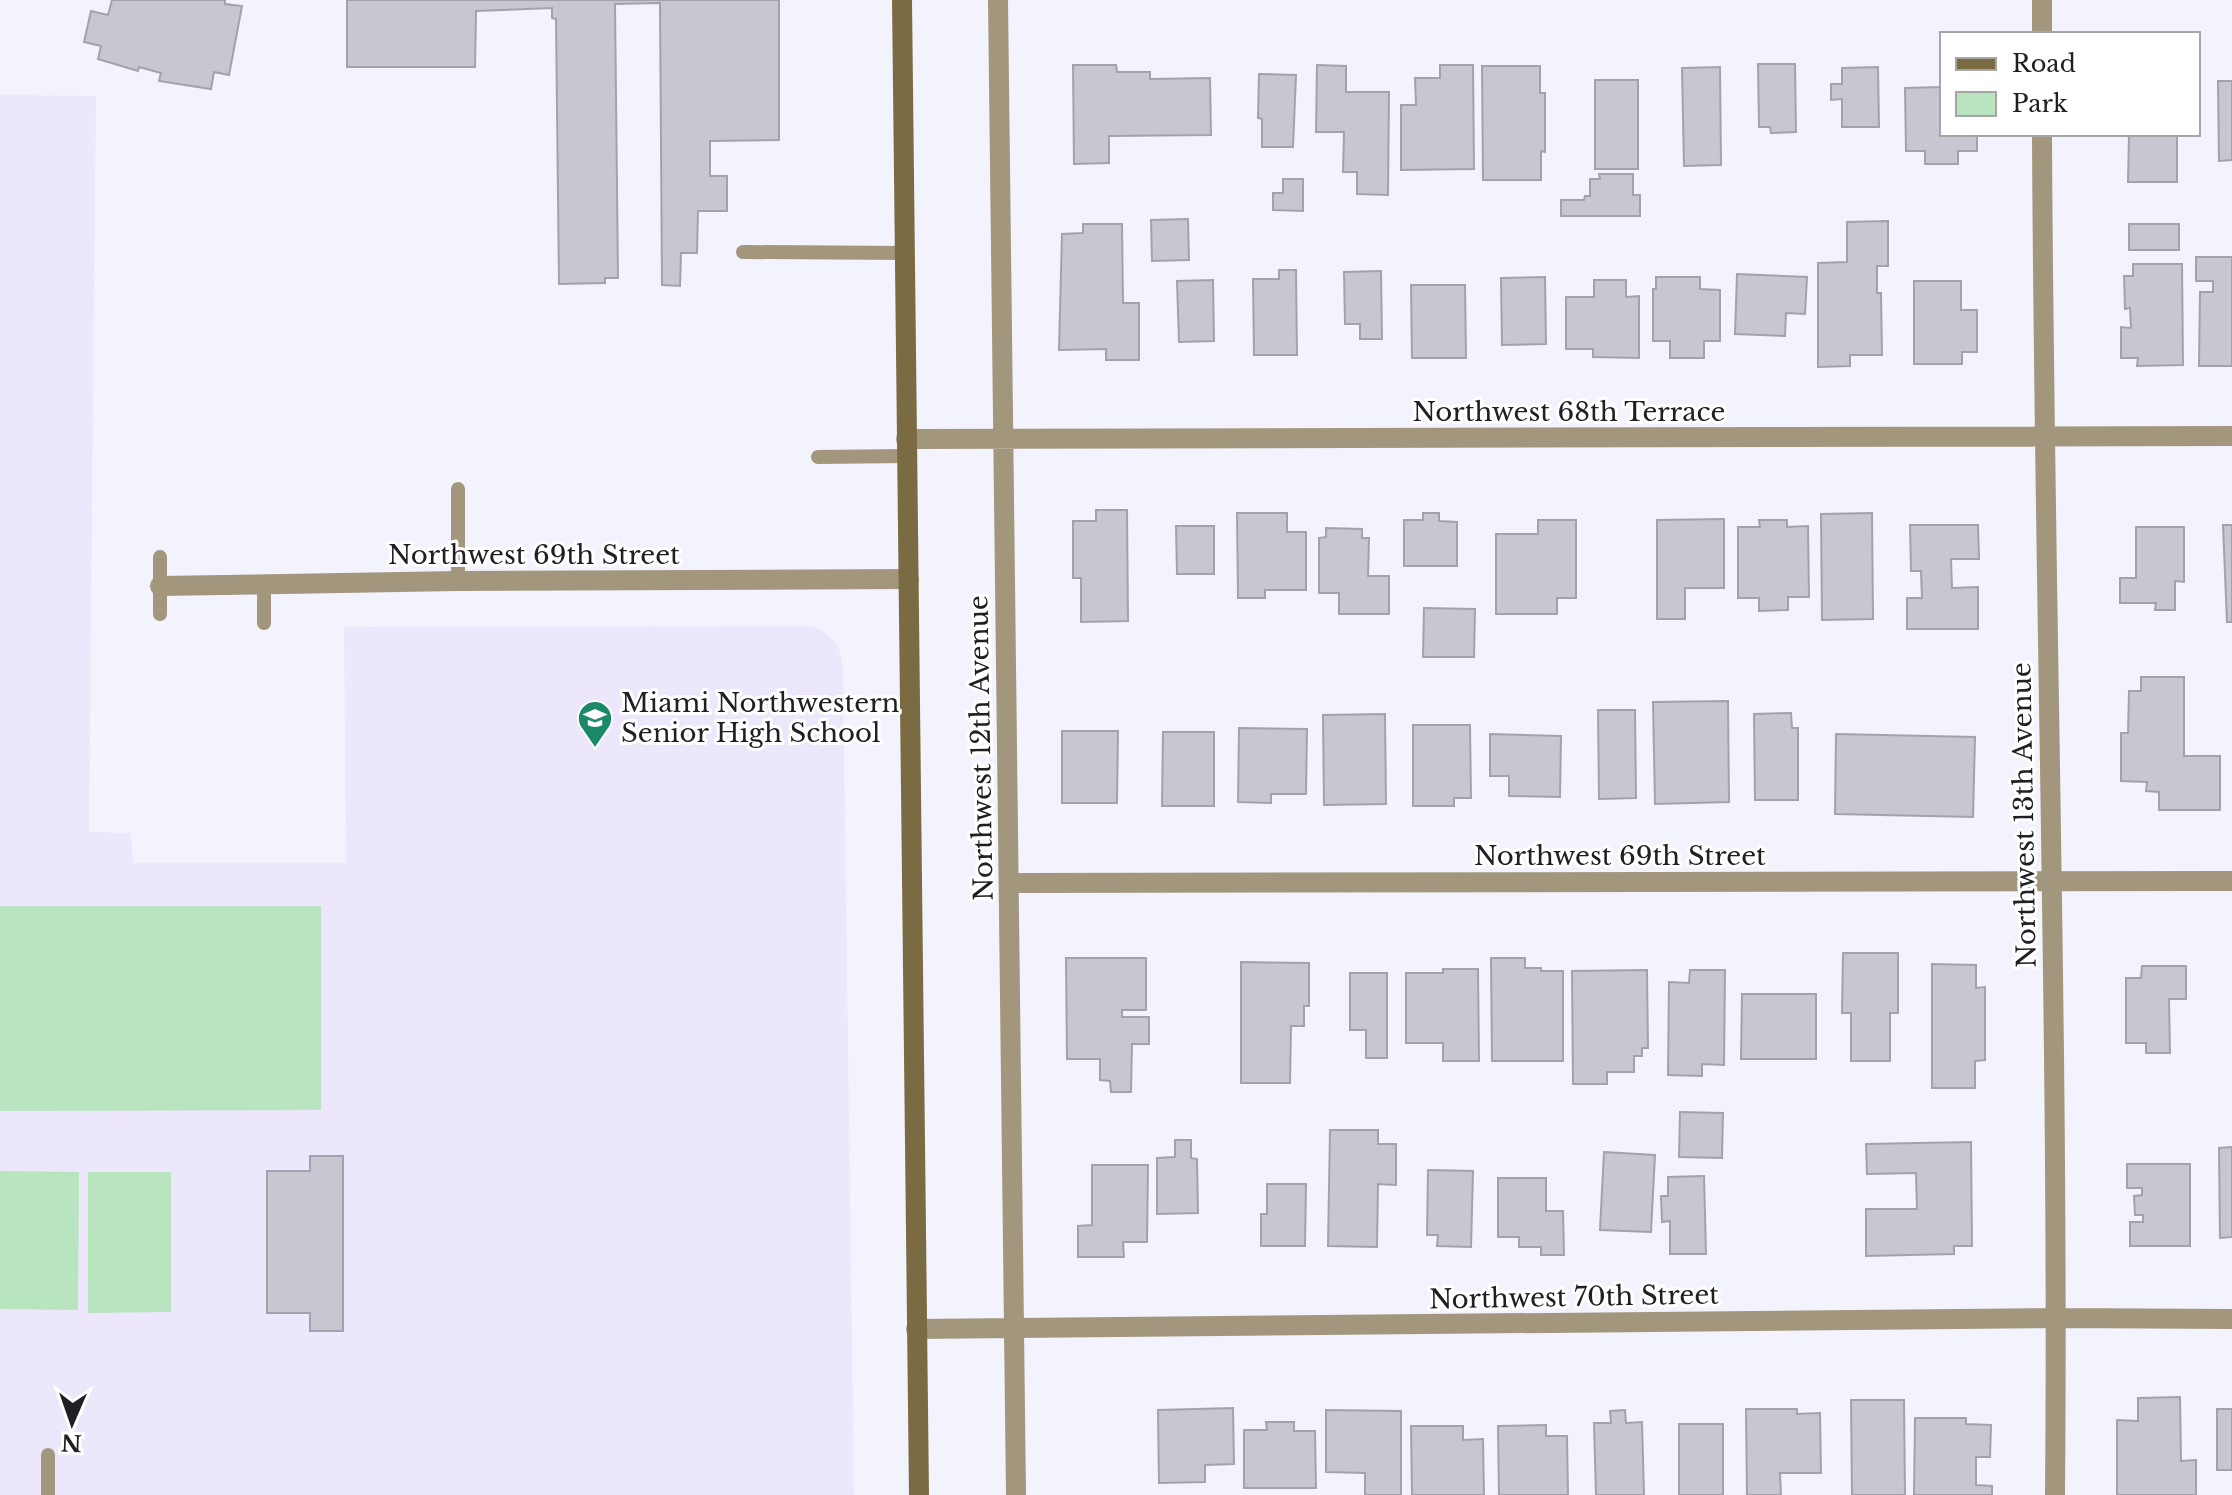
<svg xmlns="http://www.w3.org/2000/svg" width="2232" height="1495" font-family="'Libre Baskerville',serif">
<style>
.education{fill:#ede7fc}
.green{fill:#b9e4c0}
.building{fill:#c7c7d1;stroke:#a2a2ac;stroke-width:2}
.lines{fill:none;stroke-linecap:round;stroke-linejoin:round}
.service{stroke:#a2977c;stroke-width:14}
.minor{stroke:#a2977c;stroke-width:20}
.secondary{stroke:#7b6b42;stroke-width:20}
.labels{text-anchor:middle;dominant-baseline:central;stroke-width:6;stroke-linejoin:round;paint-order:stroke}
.street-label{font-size:26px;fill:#202024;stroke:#fff}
.poi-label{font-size:26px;fill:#202024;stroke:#fff;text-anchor:start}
</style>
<rect width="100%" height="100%" fill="#f3f3fe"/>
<!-- education -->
<path class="education" d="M0,95L96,96L89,832L131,833L133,863H346L344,627L813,626L826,633L838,645L843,666L854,1495H0Z"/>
<!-- green -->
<path class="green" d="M0,906H321V1110L0,1111Z
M0,1171L79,1172L78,1310L0,1309Z
M88,1172H171V1312L88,1313Z"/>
<!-- building -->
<path class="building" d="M112,0H225V4L242,6L229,75L214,72L211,89L159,81L161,73L139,67L138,71L98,59L101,46L84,42L91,11L108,15Z
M347,0H779V140L710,141V176H727V211H698L697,253H681L680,286L662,285L660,3L615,4L618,278H605V283L559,284L556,19L552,18V8L476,11L475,67H347Z
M1758,64H1795L1796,132L1771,133L1770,127H1759Z
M1073,65H1116L1117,72H1150V79L1210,78L1211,135L1109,136V163L1074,164Z
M1317,65L1346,66V92H1389L1388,195L1357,194V172H1343L1344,132H1316Z
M1440,65H1473L1474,169L1401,170V105H1416L1415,78H1440Z
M1482,66H1540V93H1545V152L1541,151V180H1483Z
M1720,67L1721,165L1684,166L1682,68Z
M1878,67L1879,127H1842V99L1831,100V84H1842V68Z
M1259,74L1296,75L1293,147H1262V119L1258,118Z
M1595,80H1638V169H1595Z
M2218,81H2232V160L2219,161Z
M1942,87V134H1977V151H1958V164H1925V151H1906L1905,88Z
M2129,134H2177V182H2128Z
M1599,174H1633V195H1640V216H1561V200H1584L1585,196H1590V179H1600Z
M1283,179H1303V211L1273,210V193H1283Z
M1188,219L1189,260L1152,261L1151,220Z
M1888,221V266H1877V293H1881L1882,355H1850V366L1818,367V263L1847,262V222Z
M1083,224H1122L1123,303H1139V360H1106V349L1059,350L1062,234L1083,233Z
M2129,224H2179V250H2129Z
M2196,257H2232V366H2199L2200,292H2213V281H2196Z
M2133,264H2182L2183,365L2137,366L2138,358H2121V327L2131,328L2130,308L2125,309L2124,276H2133Z
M1279,270H1296L1297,355H1254L1253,279H1279Z
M1381,271L1382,339H1360V324H1345L1344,272Z
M1737,274L1807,277L1805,314L1786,313L1785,336L1735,334Z
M1545,277L1546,344L1502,345L1501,278Z
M1656,277H1700V289L1720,290V341H1704V358H1670V341H1653V289H1656Z
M1213,280L1214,341L1179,342L1177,281Z
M1594,280H1626V297L1639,296V358L1593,357V349H1566V297H1594Z
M1914,281H1961V310H1977V352H1962V364H1914Z
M1411,285H1465L1466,358H1412Z
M1096,510H1127L1128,621L1081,622V578H1073V521H1096Z
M1237,513H1287V532H1306V590H1265V598H1238Z
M1423,513H1439V521L1457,522V566H1404V520H1423Z
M1872,513L1873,619L1822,620L1821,514Z
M1724,519V588H1685V619H1657V520Z
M1538,520H1576V598H1557V614H1496V534H1538Z
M1759,520H1787V527L1808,526L1809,597H1788V610L1759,611V598H1738V527H1760Z
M1910,525H1978L1979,559H1951L1952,588L1978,587V629H1907V598H1922L1921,571H1911Z
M2223,525H2232V622H2227Z
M1176,526H1214V574H1177Z
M2136,527H2184V582L2175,581V610H2155L2156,603H2120V578H2136Z
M1326,528L1362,529V538H1369L1368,576H1389V614H1339V593H1319V538L1326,537Z
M1424,608L1475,609L1474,657H1423Z
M2141,677H2184V756H2220V810H2159V792L2146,791L2147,782L2121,781V733H2128L2129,691H2141Z
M1728,701L1729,802L1655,804L1653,702Z
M1598,710H1635L1636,798L1599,799Z
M1791,713L1792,728H1798V800H1755L1754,714Z
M1385,714L1386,804L1324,805L1323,715Z
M1413,725H1470L1471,798H1454V806H1413Z
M1239,728L1307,729L1306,794H1271V803L1238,802Z
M1062,731H1118L1117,803H1062Z
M1163,732H1214V806H1162Z
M1490,734L1561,736L1560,797L1509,796V776H1490Z
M1836,734L1975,737L1973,817L1835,814Z
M1843,953H1898V1013H1890V1061H1851V1013H1842Z
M1066,958H1146V1010H1122V1017H1149V1044H1132L1131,1092H1111L1110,1081L1100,1080V1059H1067Z
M1491,958H1525V968H1541V971H1563V1061H1492Z
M1241,962L1309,963V1006H1304V1026H1291L1290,1083H1241Z
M1932,964L1976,965V988L1985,987V1060L1975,1061V1088H1932Z
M2142,966H2186V999H2169L2170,1053H2146V1043H2126V978H2141Z
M1443,969H1478L1479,1061H1443V1043H1406V973H1443Z
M1647,970L1648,1048H1642V1056H1634V1072H1607V1084H1573L1572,971Z
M1690,970H1725L1724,1065L1702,1064V1076L1668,1075L1669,982L1689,983Z
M1350,973H1387V1058H1366V1030H1350Z
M1742,994H1816V1059H1741Z
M1680,1112L1723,1113L1722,1158L1679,1157Z
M1330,1130H1378V1144H1396V1185L1378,1184L1377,1247L1328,1246Z
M1175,1140H1191V1158L1197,1159L1198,1213L1157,1214V1158L1175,1157Z
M1971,1142L1972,1246H1954V1254L1866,1256V1209H1917L1916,1173L1867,1174L1866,1144Z
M2232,1147V1237L2220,1238L2219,1148Z
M1604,1152L1655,1155L1651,1232L1600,1230Z
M310,1156H343V1331H310V1313H267V1171H310Z
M2127,1164H2190V1246H2130V1222H2143V1215H2135L2134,1196L2142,1195V1188H2127Z
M1092,1165H1148L1147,1242H1123L1124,1257H1078V1226L1092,1225Z
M1428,1170L1473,1171L1471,1247L1437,1246L1438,1235H1427Z
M1704,1176L1706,1254H1670V1221L1662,1222L1661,1196H1668V1177Z
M1498,1178H1546V1211H1563L1564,1255H1541V1247H1519V1237H1498Z
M1267,1184H1306L1305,1246H1261V1214H1267Z
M2180,1397L2181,1461L2196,1460V1495H2117V1420L2138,1421V1398Z
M1851,1400H1904L1905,1495H1852Z
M1233,1408L1234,1464L1205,1465V1482L1159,1483L1158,1410Z
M1746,1409H1797V1414L1820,1413L1821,1473H1780L1781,1495H1747Z
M2217,1409H2232V1470H2217Z
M1326,1410L1401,1411V1495H1365V1473L1326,1472Z
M1625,1410L1626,1423L1642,1422L1644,1495H1596L1594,1423H1611L1610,1411Z
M1915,1418H1966V1424L1991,1425L1990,1457H1976V1485L1992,1486V1495H1914Z
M1266,1422H1294V1431H1315L1316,1488H1244V1430H1267Z
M1679,1424H1723V1495H1679Z
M1546,1425V1436H1567L1568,1495H1499L1498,1426Z
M1411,1426H1463V1440L1483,1439L1484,1495H1412Z"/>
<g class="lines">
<!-- service -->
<path class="service" d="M743,252L905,253
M818,457L906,456
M458,489V581
M160,557V614
M264,584V623
M48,1495V1455"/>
<!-- minor -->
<path class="minor" d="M998,0L1016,1495
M2042,0V34
M2042,134C2044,588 2059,1041 2055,1495
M906,439L2232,436
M160,586L458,581L909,579
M1009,883L2232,881
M916,1329L2057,1318L2232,1319"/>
<!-- secondary -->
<path class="secondary" d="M902,0L919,1495"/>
</g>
<!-- icons -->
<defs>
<g id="school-pin" transform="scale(1.8)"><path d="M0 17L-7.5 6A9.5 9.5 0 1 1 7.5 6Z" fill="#1c8a69" stroke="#fff"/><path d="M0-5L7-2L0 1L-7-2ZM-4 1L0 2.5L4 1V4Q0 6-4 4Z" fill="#fff"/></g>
</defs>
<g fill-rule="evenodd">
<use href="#school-pin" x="595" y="718"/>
</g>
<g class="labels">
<!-- street labels -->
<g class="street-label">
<text x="1569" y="412">Northwest 68th Terrace</text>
<text x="534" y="555">Northwest 69th Street</text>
<text transform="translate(981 748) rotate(-91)">Northwest 12th Avenue</text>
<text transform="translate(2024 815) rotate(-91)">Northwest 13th Avenue</text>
<text x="1620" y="856">Northwest 69th Street</text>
<text transform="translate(1574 1297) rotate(-1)">Northwest 70th Street</text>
</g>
<!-- poi labels -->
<g class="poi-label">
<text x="621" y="703">Miami Northwestern<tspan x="621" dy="30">Senior High School</tspan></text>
</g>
</g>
<!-- legend -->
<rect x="1940" y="32" width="260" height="104" fill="#ffffff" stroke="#a6a6a7" stroke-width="2"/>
<rect x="1956" y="58" width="40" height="12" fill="#7b6b42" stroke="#a6a6a7" stroke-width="2"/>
<text x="2012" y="72" font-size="24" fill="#202024">Road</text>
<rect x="1956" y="92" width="40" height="24" fill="#b9e4c0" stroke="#a6a6a7" stroke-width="2"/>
<text x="2012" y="112" font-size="24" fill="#202024">Park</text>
<!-- north arrow -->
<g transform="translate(72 1423) rotate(182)" stroke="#ffffff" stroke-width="6" paint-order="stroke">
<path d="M0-6L14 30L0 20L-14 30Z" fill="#202024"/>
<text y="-12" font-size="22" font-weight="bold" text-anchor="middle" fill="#202024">N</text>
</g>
</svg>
